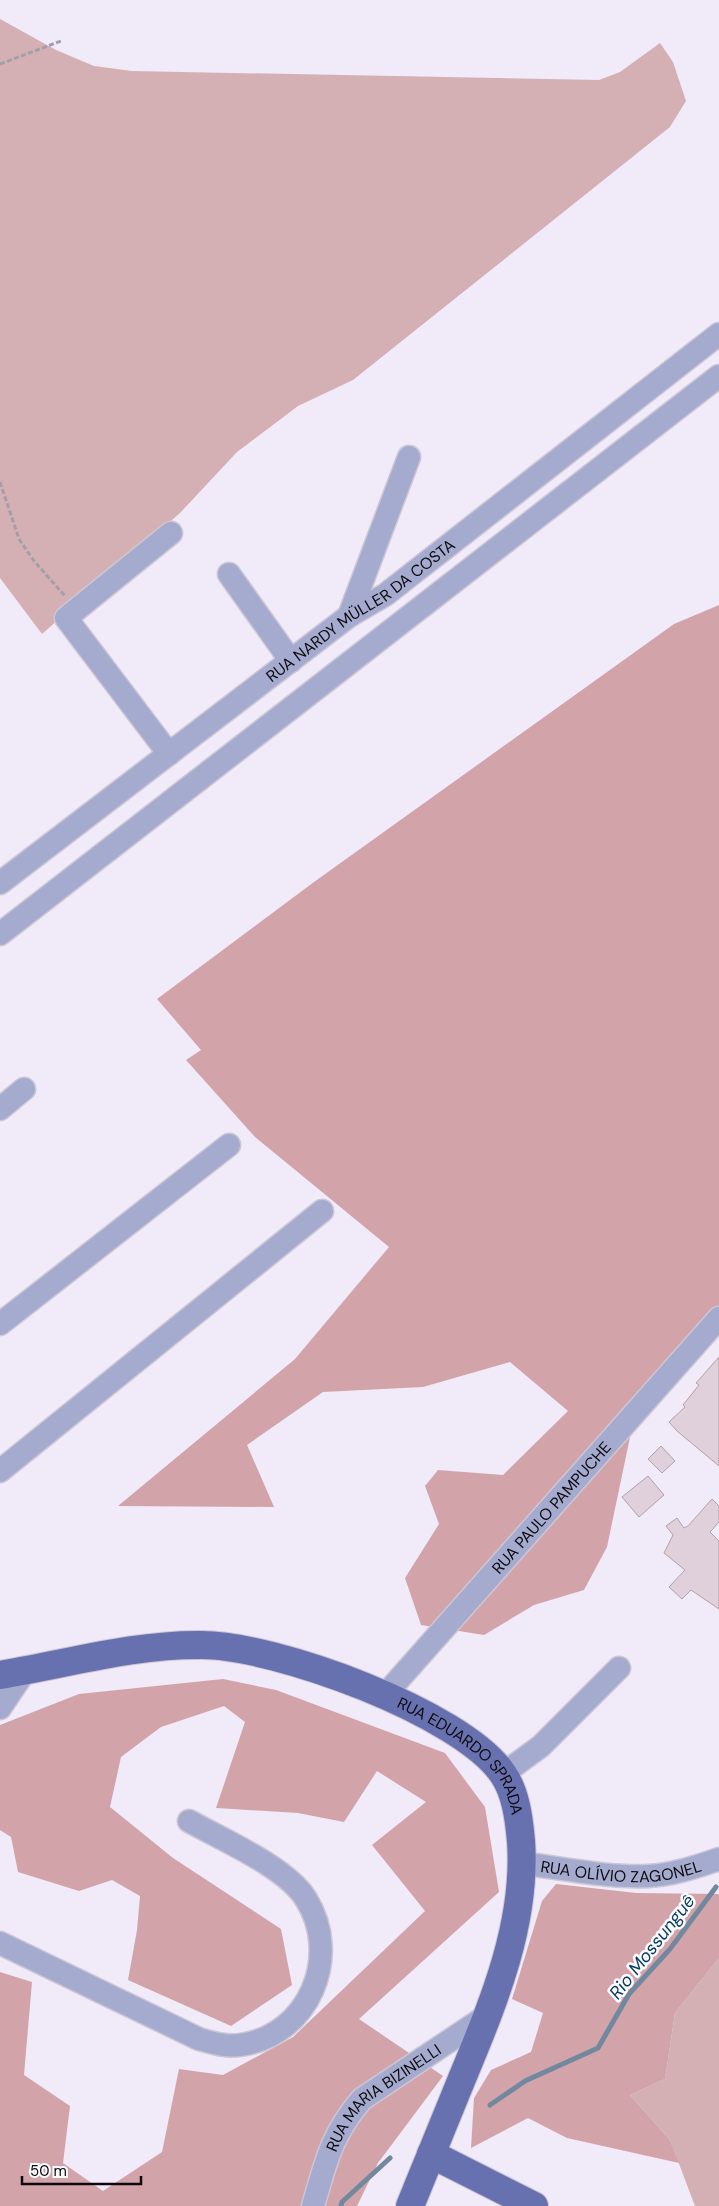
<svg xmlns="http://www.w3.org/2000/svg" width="719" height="2206" font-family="'DM Sans',sans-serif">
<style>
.green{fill:#d4b0b4}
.forest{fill:#d2a4aa}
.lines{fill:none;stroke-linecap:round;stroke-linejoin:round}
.stream{stroke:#72889e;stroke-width:5}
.building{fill:#e0d0db;stroke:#b0a1aa}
.minor-casing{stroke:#cdc6d4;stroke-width:25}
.major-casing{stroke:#cdc6d4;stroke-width:30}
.path{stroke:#a39ea9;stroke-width:3;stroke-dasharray:5 2.5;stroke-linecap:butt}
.minor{stroke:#a4abce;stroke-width:22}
.major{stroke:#6871b0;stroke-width:28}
.labels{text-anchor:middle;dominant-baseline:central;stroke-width:5;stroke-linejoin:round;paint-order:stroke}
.street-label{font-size:16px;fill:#0d0a0f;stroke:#fbfafd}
.water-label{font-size:18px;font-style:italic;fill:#063e63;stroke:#fbfafd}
</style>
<rect width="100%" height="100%" fill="#f1eaf9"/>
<!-- green -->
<path class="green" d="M0,19L56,50L94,66L132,71L599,80L620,72L660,43L673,62L686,101L670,127L353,380L298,406L237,452L180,513L42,634L0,578Z
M719,1958V2206H695L670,2140L630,2095L665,2079L675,2013Z"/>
<!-- forest -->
<path class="forest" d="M719,605V1308L633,1423L607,1547L584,1590L534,1605L484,1635L421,1625L405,1578L439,1524L425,1486L438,1470L503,1475L568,1411L510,1362L423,1387L323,1392L247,1445L274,1507L118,1506L295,1359L389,1247L255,1137L186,1060L201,1050L157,999L314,882L674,624Z
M223,1679L276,1690L445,1753L485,1807L499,1892L359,2019L443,2076L378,2163L357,2206H0V1972L32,1982L24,2075L70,2106L63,2163L103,2191L162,2152L179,2069L223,2075L293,2037L425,1911L372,1845L426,1802L377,1771L344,1822L298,1813L216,1808L245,1722L224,1706L161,1727L121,1757L110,1807L173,1858L281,1929L292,1985L231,2026L128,1980L137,1930L140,1896L112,1880L79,1891L18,1872L11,1837L0,1830V1725L79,1694Z
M556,1884L636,1893L719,1894V1958L675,2013L665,2079L630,2095L670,2140L679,2163L567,2138L528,2118L471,2148L474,2098L491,2070L531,2052L543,2013L512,1999L542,1901Z"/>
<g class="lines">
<!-- stream -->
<path class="stream" d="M490,2105L525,2081L598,2048L629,1994L670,1949L716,1887
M341,2206L342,2202L390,2158"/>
</g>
<!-- building -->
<path class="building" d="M719,1357V1466L677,1431L669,1422L685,1407L683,1405L699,1385L696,1383Z
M661,1446L675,1461L662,1473L648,1459Z
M648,1476L664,1495L639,1517L622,1497Z
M712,1499L719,1506V1522L710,1532L719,1541V1609L691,1590L682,1599L669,1587L685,1570L664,1553L673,1535L666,1526L677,1518L684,1528L688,1526Z"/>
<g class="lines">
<!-- minor casing -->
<g class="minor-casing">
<g id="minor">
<path d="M229,574L291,661"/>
<path d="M349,616L409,457"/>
<path d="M169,754L66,618L171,533"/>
<path id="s1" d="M0,883L349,616L385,595L719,334"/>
<path d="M0,934L719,376"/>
<path d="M0,1109L24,1089"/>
<path d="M0,1324L229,1145"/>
<path d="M0,1471L322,1211"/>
<path id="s2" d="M384,1696L719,1318"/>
<path d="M0,1708L25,1671"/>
<path d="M503,1774L541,1746L619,1668"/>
<path id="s3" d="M521,1863C560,1868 609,1878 648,1876C672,1875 696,1867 719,1859"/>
<path d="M0,1943L199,2039C213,2043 226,2047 240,2045C309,2036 342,1956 306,1899C286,1867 223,1840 189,1821"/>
<path id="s4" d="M313,2206C326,2162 331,2135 362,2099L488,2015"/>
</g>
</g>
<!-- major casing -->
<g class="major-casing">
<g id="major">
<path id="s5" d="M0,1675C67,1664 134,1644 202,1645C275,1645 462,1713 503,1774C516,1793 519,1819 521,1841C527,1925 492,2006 461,2081C444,2123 427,2164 410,2206"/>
<path d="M431,2154L534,2206"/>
</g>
</g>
<!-- path -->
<path class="path" d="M0,64L61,41
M0,482L19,539L34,561L65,596"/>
<!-- minor -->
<use href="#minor" class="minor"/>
<!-- major -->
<use href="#major" class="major"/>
</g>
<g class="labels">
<!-- street labels -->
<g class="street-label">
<text stroke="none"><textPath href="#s1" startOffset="452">RUA NARDY MÜLLER DA COSTA</textPath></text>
<text stroke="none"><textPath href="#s2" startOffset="252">RUA PAULO PAMPUCHE</textPath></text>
<text stroke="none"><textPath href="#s5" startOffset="496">RUA EDUARDO SPRADA</textPath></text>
<text stroke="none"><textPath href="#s3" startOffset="101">RUA OLÍVIO ZAGONEL</textPath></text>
<text stroke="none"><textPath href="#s4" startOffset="135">RUA MARIA BIZINELLI</textPath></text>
</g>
<!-- water labels -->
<g class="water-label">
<text transform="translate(652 1947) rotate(-52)">Rio Mossunguê</text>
</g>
</g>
<!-- scale -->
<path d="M22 2176v8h119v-8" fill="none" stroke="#0d0a0f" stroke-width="2.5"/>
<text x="30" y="2176" font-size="15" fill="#0d0a0f" stroke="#fbfafd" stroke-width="4" paint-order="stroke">50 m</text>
</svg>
